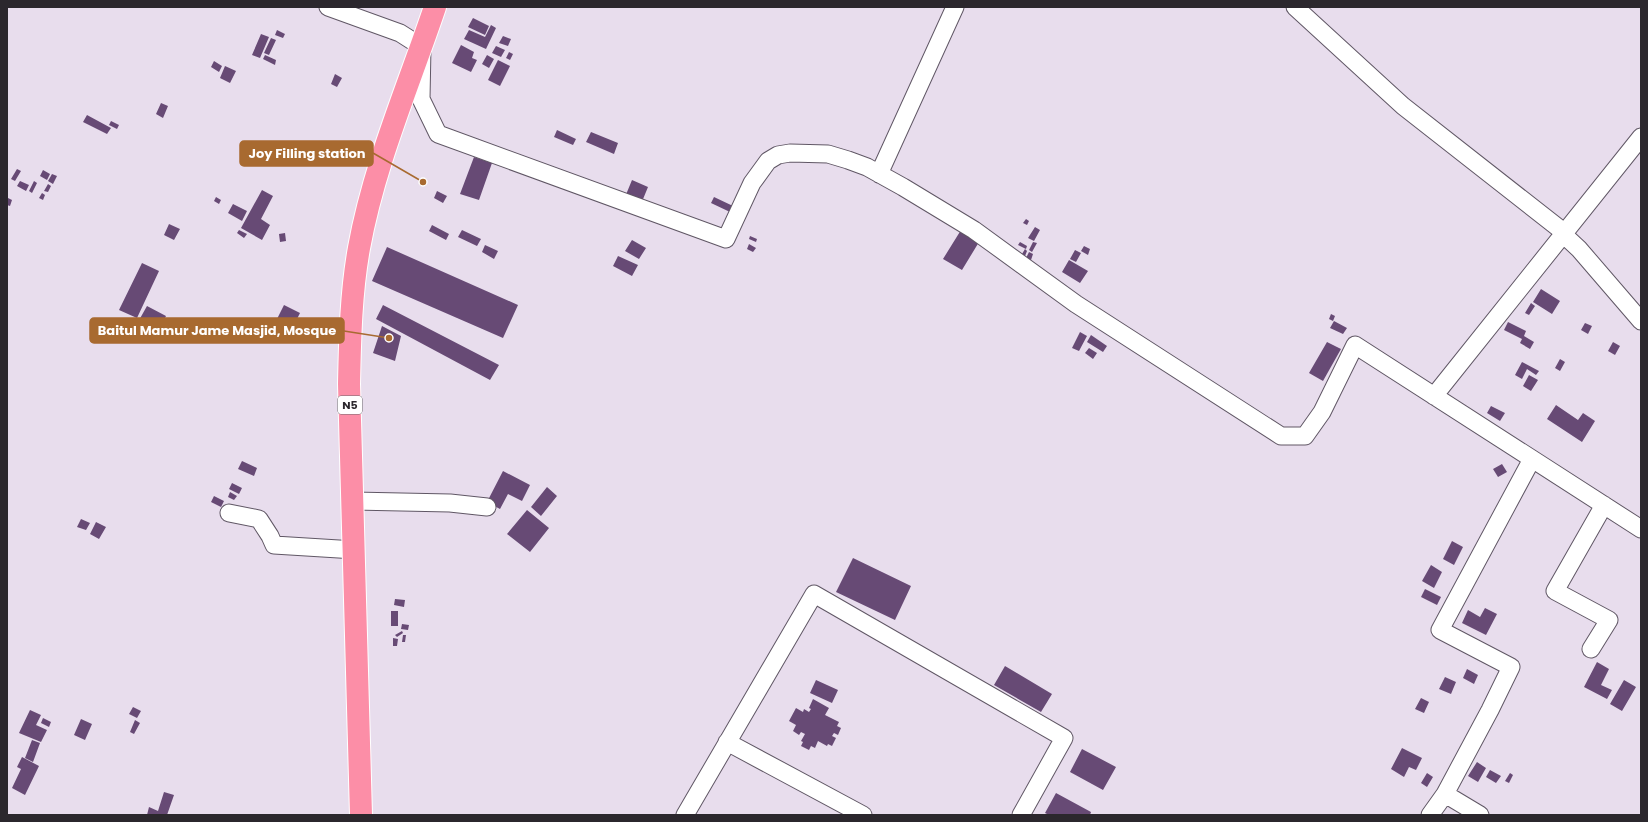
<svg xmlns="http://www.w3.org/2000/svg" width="1648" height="822" font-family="Poppins,sans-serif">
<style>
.building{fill:#674a75}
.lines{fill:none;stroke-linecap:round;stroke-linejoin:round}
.minor-casing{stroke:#605765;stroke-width:19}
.trunk-casing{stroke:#fff;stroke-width:24}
.minor{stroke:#fff;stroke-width:17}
.trunk{stroke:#fc8ea7;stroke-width:22}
.labels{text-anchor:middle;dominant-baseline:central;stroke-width:4;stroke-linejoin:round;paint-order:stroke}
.shield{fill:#fff;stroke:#6b686c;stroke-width:1}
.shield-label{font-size:11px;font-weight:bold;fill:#2b272d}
.leader{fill:none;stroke:#a86a30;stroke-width:1.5}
.callout-dot{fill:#a86a30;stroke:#fff;stroke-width:1.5}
.callout{fill:#a86a30;stroke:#a86a30;stroke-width:1.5}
.callout-label{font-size:13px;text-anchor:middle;font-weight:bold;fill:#fff}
</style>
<rect width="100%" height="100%" fill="#e8dded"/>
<!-- building -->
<path class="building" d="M473,18L489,26L485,35L468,27Z
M491,25L496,28L486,49L464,39L469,30L485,37Z
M277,30L285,34L283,38L275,35Z
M261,34L269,37L260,58L252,55Z
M503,36L511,39L508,46L499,43Z
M271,38L276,40L269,55L264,53Z
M461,45L474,52L472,58L477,60L471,72L452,63Z
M496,46L505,50L501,57L492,53Z
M509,52L513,54L510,60L506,58Z
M265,55L276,60L275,65L263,59Z
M487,55L494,59L489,68L482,64Z
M498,60L510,66L500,86L488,80Z
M214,61L222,66L219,72L211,67Z
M225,66L236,71L230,83L220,78Z
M335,74L342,78L337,87L331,84Z
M161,103L168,106L163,118L156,114Z
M87,115L111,128L107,134L83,122Z
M111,121L119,125L117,129L109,125Z
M557,130L576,139L573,145L554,137Z
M591,132L618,143L614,154L586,142Z
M474,157L492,163L479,200L460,194Z
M17,169L21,171L15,181L11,179Z
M43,170L50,174L47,180L40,176Z
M52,174L57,176L53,184L48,181Z
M632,180L648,187L641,204L625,197Z
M20,181L29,185L26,191L17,186Z
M34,181L37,183L32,193L29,191Z
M48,184L51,186L48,192L44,191Z
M262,190L273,196L261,219L270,225L262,240L241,228Z
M437,191L447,196L443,203L434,198Z
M42,193L45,195L43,200L39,198Z
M216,197L221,200L219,204L214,201Z
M714,197L733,206L730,212L711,203Z
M8,198L12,200L10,206L7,205Z
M233,204L247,211L242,221L228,213Z
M1026,219L1029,221L1027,225L1023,223Z
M169,224L180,229L174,240L164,235Z
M432,225L449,234L446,240L429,231Z
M1035,227L1040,230L1034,241L1028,238Z
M239,230L247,234L244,238L237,233Z
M462,230L481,239L477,246L458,237Z
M961,230L979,242L962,270L943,259Z
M285,233L286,241L280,242L279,234Z
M750,236L757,239L756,242L749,239Z
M632,240L646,248L639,259L625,251Z
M1020,242L1027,246L1026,249L1018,245Z
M1033,242L1037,243L1032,252L1029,250Z
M749,244L756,248L753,252L747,249Z
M485,245L498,251L494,259L482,252Z
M1084,246L1090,249L1088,255L1081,251Z
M387,247L518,305L503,338L372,281Z
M1025,249L1027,251L1025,256L1022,254Z
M1075,250L1081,253L1076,262L1070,259Z
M1029,252L1033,254L1031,260L1026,258Z
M618,256L638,265L632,276L613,266Z
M1069,260L1088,271L1080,283L1062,272Z
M142,263L159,271L137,318L119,310Z
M1541,289L1560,301L1552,314L1533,302Z
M1531,303L1535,306L1529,315L1525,313Z
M284,305L300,313L288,337L272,329Z
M383,305L499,365L490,380L376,319Z
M147,306L166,316L158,332L138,322Z
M1331,314L1335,316L1333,321L1329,319Z
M1334,321L1347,328L1343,334L1330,328Z
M1508,322L1526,331L1524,336L1534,342L1530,349L1520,343L1522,339L1504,330Z
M1585,323L1592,326L1588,334L1581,330Z
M382,326L401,336L395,361L373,353Z
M1080,332L1087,336L1079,351L1072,348Z
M1091,335L1107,346L1103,352L1087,342Z
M1327,342L1341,349L1323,381L1309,373Z
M1613,342L1620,346L1615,355L1608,351Z
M1089,348L1097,353L1093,359L1085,353Z
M1560,359L1565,362L1560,371L1555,368Z
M1522,362L1539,371L1536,375L1527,369L1522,379L1515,375Z
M1529,375L1538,380L1531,391L1523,386Z
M1556,405L1578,420L1583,413L1595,421L1582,442L1547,419Z
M1491,406L1505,413L1500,421L1487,413Z
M242,461L257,468L254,476L238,469Z
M1502,464L1507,472L1498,477L1493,469Z
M503,471L530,485L522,501L508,494L500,509L487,502Z
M232,483L242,488L239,494L229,489Z
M547,487L557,496L541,516L531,507Z
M230,492L237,496L234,500L228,497Z
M214,496L224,501L221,507L211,502Z
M527,510L549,528L530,552L507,534Z
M81,519L90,523L86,530L77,527Z
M96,522L106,527L99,539L90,534Z
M1452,541L1463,547L1454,565L1443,559Z
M853,558L911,586L895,620L836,592Z
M1431,565L1442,572L1434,588L1422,581Z
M1425,589L1441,597L1437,605L1421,597Z
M395,599L405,600L404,607L394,605Z
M1485,608L1497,614L1486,635L1462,623L1468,610L1480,617Z
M391,611H398V626H391Z
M402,624L409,625L408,630L401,629Z
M402,631L403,633L397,637L395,635Z
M403,635H406L405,642H402Z
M393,638L398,639L397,646H393Z
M1597,662L1609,669L1601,685L1612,690L1607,699L1584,687Z
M1005,666L1052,694L1041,712L994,685Z
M1467,669L1478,675L1474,684L1463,678Z
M1445,677L1456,682L1451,694L1439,689Z
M816,680L838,690L832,703L810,693Z
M1624,680L1636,687L1622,711L1610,704Z
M1421,698L1429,702L1424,713L1415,709Z
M813,699L829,708L825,715L839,722L837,726L841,728L838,735L834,733L832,736L836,738L832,746L828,744L827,746L818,741L815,748L811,746L809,750L801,746L803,742L801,741L805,734L801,732L799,735L793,731L796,725L789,721L796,708L803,712L804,709L809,712L811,709L809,708Z
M133,707L141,711L137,718L129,714Z
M30,710L41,715L36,725L47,730L41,742L19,733Z
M43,718L51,722L49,727L41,723Z
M81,719L92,724L85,740L74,735Z
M135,720L140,723L134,734L130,732Z
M32,740L40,743L33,762L25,758Z
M1402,748L1422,758L1416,770L1409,767L1404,777L1391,769Z
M1082,749L1116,767L1103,790L1070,772Z
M22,757L39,766L25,795L12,788L21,769L17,767Z
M1477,762L1486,768L1478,782L1468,776Z
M1490,770L1501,776L1496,783L1486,777Z
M1427,773L1433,777L1427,787L1421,783Z
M1510,773L1513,775L1509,783L1505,781Z
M164,792L174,795L167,815H147L149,807L158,811Z
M1056,793L1091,812L1090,815H1049L1045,813Z"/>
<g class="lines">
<!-- minor casing -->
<g class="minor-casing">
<path id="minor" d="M328,7L400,33L422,47L421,99L438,134L726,239L752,183L768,161L778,155L790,153L828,154L848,160L867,167L903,187L974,230L1076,304L1281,436H1305L1322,412L1355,345L1641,529
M1295,7L1403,106L1565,233
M879,174L955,7
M1564,235L1579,249L1641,321
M1434,396L1641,137
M353,501L450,503L487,507
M229,513L259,519L270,536L274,545L355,550
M1591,649L1609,620L1555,591L1604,505
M727,742L863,815
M1445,794L1490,710L1511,667L1440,630L1532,459
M685,815L814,594L1064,738L1021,815
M1430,815L1445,794L1480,815"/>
</g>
<!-- trunk casing -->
<g class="trunk-casing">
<path id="trunk" d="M361,815L349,384C350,338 351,292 359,248C374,165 408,87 435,7"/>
</g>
<!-- minor -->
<use href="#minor" class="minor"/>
<!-- trunk -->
<use href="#trunk" class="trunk"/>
</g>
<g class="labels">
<!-- shield labels -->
<rect class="shield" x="338" y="396" width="24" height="18" rx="3"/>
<g class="shield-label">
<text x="350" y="405">N5</text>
</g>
</g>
<!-- callouts -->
<path class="leader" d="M423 182L373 153M389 338L344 331"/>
<g class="callout-dot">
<circle cx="423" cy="182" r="4"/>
<circle cx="389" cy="338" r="4"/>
</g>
<g class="callout">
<rect x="240" y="141" width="133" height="25" rx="4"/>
<rect x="90" y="318" width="254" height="25" rx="4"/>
</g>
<g class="callout-label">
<text x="307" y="158">Joy Filling station</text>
<text x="217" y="335">Baitul Mamur Jame Masjid, Mosque</text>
</g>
<!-- border -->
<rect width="1648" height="822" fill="none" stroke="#2b272d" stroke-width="16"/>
</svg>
